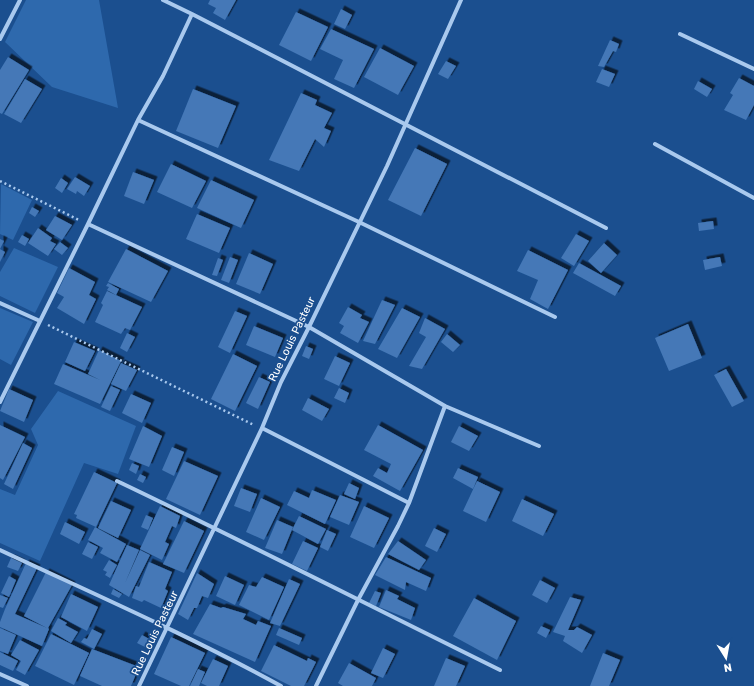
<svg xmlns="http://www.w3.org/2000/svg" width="754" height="686" font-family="Rubik,sans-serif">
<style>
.green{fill:#2e69ad}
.building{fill:#4478b7;filter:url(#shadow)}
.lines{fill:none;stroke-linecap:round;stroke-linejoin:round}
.path{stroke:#a9c9ee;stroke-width:2.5;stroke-dasharray:2 3;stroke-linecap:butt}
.minor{stroke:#a9c9ee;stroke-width:4}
.labels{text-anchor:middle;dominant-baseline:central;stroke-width:3.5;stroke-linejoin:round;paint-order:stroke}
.street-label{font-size:11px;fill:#fff;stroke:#1b4f8f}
</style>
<defs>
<filter id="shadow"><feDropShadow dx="3.5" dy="-3.5" stdDeviation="0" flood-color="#0009"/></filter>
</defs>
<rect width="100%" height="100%" fill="#1b4f8f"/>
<!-- green -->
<path class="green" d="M26,0H99L118,108L52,87L5,42Z
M1,184L32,200L13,240L0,234Z
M14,248L58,267L35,313L0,296V272Z
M0,308L33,322L11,365L0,359Z
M58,391L136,426L118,474L84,463L40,561L0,543V489L15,495L38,445L31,429Z"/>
<!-- building -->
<path class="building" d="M210,0H236L225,20L213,13L216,8L208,4Z
M341,9L352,15L345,29L334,24Z
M296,12L328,27L311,61L279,45Z
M331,29L374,49L354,88L334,79L343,60L320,49Z
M610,40L619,44L616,52L613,51L604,67L598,66Z
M380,48L414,66L398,95L364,77Z
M8,57L29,70L2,114L0,113V70Z
M446,61L456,66L448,79L438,74Z
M602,69L615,74L609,87L596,82Z
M739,78L754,86V105L746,120L724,110L733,95L730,93Z
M25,79L42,89L21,123L4,114Z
M698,81L712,89L707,97L694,89Z
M193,89L236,106L218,148L176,131Z
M301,93L317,100L315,105L332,113L324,128L331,131L324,147L315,139L299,171L269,160Z
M415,148L447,164L421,216L388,200Z
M171,164L206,181L192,208L157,192Z
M133,172L154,180L144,204L124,196Z
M75,177L90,186L84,196L77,191L76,194L67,189Z
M61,178L68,183L62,193L55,188Z
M211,180L254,200L241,228L197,208Z
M32,207L39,211L35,217L29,213Z
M197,214L230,228L219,253L186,239Z
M55,216L72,225L62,240L46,230Z
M713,221L714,229L699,231L698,223Z
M38,228L52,238L50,241L56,244L48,256L28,243Z
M576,234L589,241L574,266L561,258Z
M22,235L29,239L25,246L18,242Z
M0,239L4,241L0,249L5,252L0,262Z
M60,242L68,248L62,255L54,249Z
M604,243L617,255L601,273L588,261Z
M126,249L168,271L151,302L108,282Z
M528,250L568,270L548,309L530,299L538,280L517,271Z
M249,253L273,264L260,294L236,284Z
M230,257L238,260L229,283L221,280Z
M720,257L722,266L705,270L703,260Z
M218,258L223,260L217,276L212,275Z
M579,263L621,286L615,296L573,273Z
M69,268L95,282L89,295L96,299L84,324L57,308L64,297L57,293Z
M108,283L119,289L116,295L107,290L109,287L106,286Z
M107,291L142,307L130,330L125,328L121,334L95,322L103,305L101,303Z
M382,300L395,305L375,344L363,341Z
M348,307L362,315L360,318L369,322L358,343L340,333L344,326L339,323Z
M402,308L420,317L397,358L378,349Z
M235,311L247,316L230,353L218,347Z
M425,318L445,329L422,369L409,366L426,337L419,333Z
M688,324L702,358L669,371L655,338Z
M254,326L283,338L275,357L246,345Z
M127,333L135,337L127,352L120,348Z
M447,334L460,345L453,352L441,342Z
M74,342L95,351L85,371L65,362Z
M306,346L313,349L309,359L302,356Z
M99,350L121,361L100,404L54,384L63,364L100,380L88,374Z
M233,354L257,366L235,411L211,399Z
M335,356L350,363L339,386L324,379Z
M121,363L137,370L126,391L111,384Z
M726,369L744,401L732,407L714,375Z
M259,377L270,382L258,409L246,403Z
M111,386L120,390L110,411L101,407Z
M339,388L349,393L345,403L334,398Z
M9,389L33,400L24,422L0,411Z
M131,394L151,403L142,423L122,413Z
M308,398L329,409L322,421L302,410Z
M0,425L25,437L3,480L0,478Z
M378,425L423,450L400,491L373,476L378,468L387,473L391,464L364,450Z
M143,426L162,436L149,467L129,459Z
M459,426L478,436L469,451L451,442Z
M23,443L32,448L13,489L4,484Z
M172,447L184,452L174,476L162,470Z
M184,461L218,476L200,515L166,499Z
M132,463L139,466L136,474L129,470Z
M458,468L478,477L473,489L453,478Z
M94,472L117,483L96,527L76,518L77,515L74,514Z
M140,474L146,477L143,483L137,480Z
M477,481L500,492L486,522L463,511Z
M349,483L359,488L355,499L344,494Z
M241,488L257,494L250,512L234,506Z
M312,490L336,500L325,524L287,505L294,491L309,498Z
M340,495L359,502L349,525L330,517Z
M261,498L280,507L264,540L246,532Z
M522,499L554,514L543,536L512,521Z
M111,501L131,510L118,538L98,528Z
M160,506L180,516L176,528L172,526L165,542L169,544L162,560L140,549Z
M364,506L389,518L374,548L350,537Z
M146,515L153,518L148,530L141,527Z
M299,516L326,529L318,544L292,530Z
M277,520L293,527L282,554L265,548Z
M184,521L204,531L184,573L163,564Z
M65,522L85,532L79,544L60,534Z
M95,527L126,544L117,562L100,553L103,548L88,540Z
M434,528L446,534L437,552L425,546Z
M327,530L336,534L328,551L320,547Z
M303,541L318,548L307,571L292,564Z
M398,541L426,560L419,570L388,554Z
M88,542L98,547L92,559L82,554Z
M127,545L139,550L125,583L140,550L150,555L129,597L109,585Z
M386,557L431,578L426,591L406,582L405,590L375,575Z
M11,558L22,563L18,571L7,567Z
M109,560L117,565L110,578L105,575L107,572L103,570Z
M149,562L172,572L165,589L168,591L161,608L144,600L142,602L132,598L136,586L139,587Z
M26,563L37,568L15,614L47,628L24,616L46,572L72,585L48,628L49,629L42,646L0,627V622L5,609Z
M197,573L214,584L208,598L202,596L197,608H194L188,620L178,614Z
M9,576L16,580L9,597L1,593Z
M225,576L244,585L235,605L216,596Z
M262,577L284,587L269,620L239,605L249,585L256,587Z
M289,579L300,584L280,626L270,623Z
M540,580L555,588L547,603L532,595Z
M113,589L122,594L119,598L111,594Z
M386,590L399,596L397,599L415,608L411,620L379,607Z
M375,591L381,593L376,606L369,603Z
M71,594L98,607L87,631L61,617Z
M0,595L8,598L3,608L0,607Z
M570,597L581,600L568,630H574L577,627L592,635L582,653L563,641L565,636L553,632Z
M474,598L516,621L497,660L453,636Z
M210,604L221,608L223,607L246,614L243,619L256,625L258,621L271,626L255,662L193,634Z
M58,618L67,623L65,625L78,632L71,643L51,631Z
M541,626L550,630L546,638L537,633Z
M0,628L16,635L8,654L0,651Z
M279,628L302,638L299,645L276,635Z
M92,629L102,634L94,649L81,642L84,638L87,639Z
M51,634L89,653L74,685L35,666Z
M142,635L151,640L147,648L137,643Z
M171,637L205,653L189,686H181L154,674Z
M20,640L39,650L25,675L16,670L21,661L11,655Z
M274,645L307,661L308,658L316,662L304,686H291L261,671Z
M383,648L395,654L383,678L371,673Z
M92,649L139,667L131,686H102L80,676Z
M0,652L18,661L13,671L0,665Z
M603,653L620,660L609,686H590Z
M446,658L465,666L456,686H434Z
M213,659L228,666L219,686H207L201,683Z
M349,663L376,678L372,686H343L338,683Z
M198,669L205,672L199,686H190Z"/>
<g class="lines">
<!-- path -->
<path class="path" d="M0,181L79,220
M48,325L254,425"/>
<!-- minor -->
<path class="minor" d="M163,0L192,14L606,228
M680,34L754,69
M0,39L20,0
M138,120L359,222L555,317
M655,144L754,198
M88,224L309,327L445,406L539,446
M0,303L40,321
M0,402L88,224L138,120L163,76L192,14
M262,428L409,503
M117,481C245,542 372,607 500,670
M0,550C94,594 190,636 281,686
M0,674L27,686
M139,686L262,428L281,382L309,327L387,166L461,0
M316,686L358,600L398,526L409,503L445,406"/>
</g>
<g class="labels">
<!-- street labels -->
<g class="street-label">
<text transform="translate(292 339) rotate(-64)">Rue Louis Pasteur</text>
<text transform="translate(155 633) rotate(-64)">Rue Louis Pasteur</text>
</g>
</g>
<!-- north arrow -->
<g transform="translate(726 658) rotate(169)" stroke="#1b4f8f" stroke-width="3" paint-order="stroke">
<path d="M0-3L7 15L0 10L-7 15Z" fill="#ffffff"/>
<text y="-6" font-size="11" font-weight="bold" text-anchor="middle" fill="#ffffff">N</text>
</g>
</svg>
